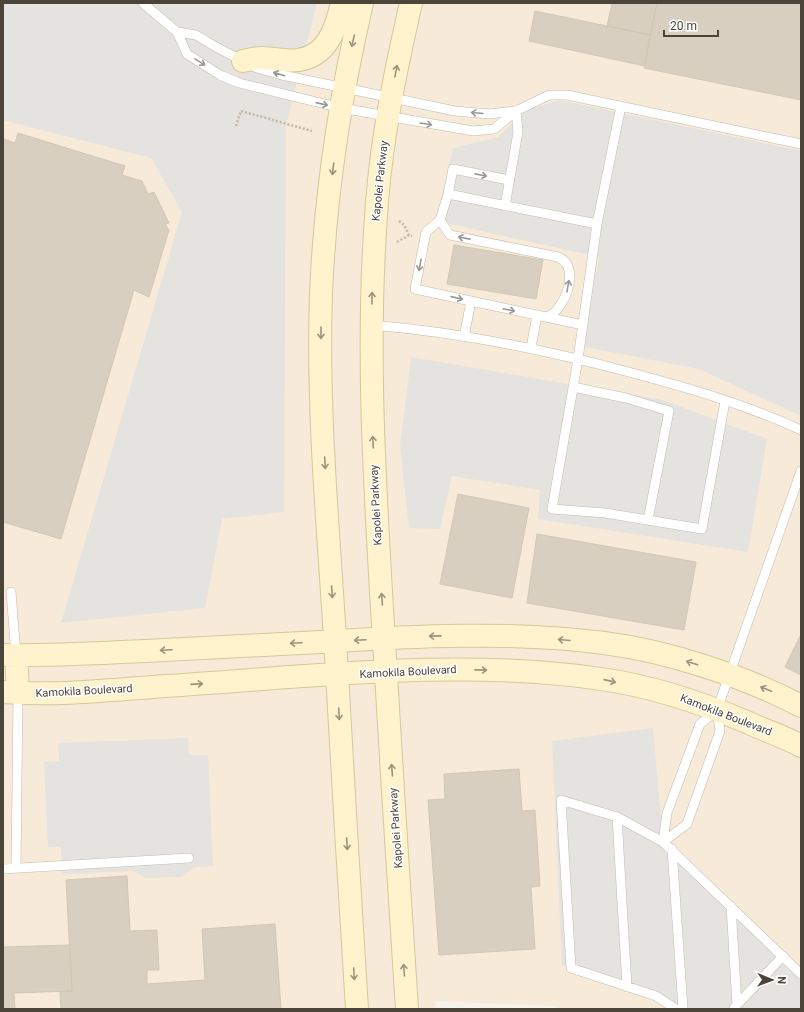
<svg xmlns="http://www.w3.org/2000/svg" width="804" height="1012" font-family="Roboto,sans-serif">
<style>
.commercial{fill:#f7ead8}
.parking{fill:#e5e3e0}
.building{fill:#d8cfc1;stroke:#d3c7b4}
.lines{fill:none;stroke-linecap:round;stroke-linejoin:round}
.service-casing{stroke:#c2bbae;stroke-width:10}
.secondary-casing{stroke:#d6c79b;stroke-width:24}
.path{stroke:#c4b79f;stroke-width:2.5;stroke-dasharray:2 2;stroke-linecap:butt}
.service{stroke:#fff;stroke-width:9}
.secondary{stroke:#fff3cd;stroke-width:22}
.oneway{stroke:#9c937c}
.oneway2{stroke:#9c9892}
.labels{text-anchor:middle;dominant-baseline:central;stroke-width:3;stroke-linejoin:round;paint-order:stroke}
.street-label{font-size:11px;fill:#4b4439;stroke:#fff}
</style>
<rect width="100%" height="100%" fill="#f6f3ec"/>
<!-- commercial -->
<path class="commercial" d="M3,3H801V1009H561L554,1006L435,1001L434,1009H3Z"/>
<!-- parking -->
<path class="parking" d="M3,3H317L286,125L284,512L222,519L205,608L61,623L182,212L151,158L3,120Z
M560,100L801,151V416L699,369L580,346L599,257L436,221L453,148L498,137L526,110Z
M411,357L663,400L767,439L748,552L538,519L540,490L452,476L440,529L409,528L400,446Z
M653,728L663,842L801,974V1009H676L661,999L562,965L552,741Z
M188,738L189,755H208L213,866L194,867L182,877L145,878L133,871L63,874L61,847H48L44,762L59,761L58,743Z"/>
<!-- building -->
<path class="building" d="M612,3H657L650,35L607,26Z
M657,3H801V100L644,68Z
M535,11L650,35L645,66L529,41Z
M18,133L125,166L122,175L142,181L148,194L154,192L169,223L165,224L169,230L149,297L134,290L61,539L3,522V139L15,143Z
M454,245L543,260L536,299L447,284Z
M458,494L529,508L512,598L440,584Z
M537,534L696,562L684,630L527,603Z
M801,634V675L785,667Z
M519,769L522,811L535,810L540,886L531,887L535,949L439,955L428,800L445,799L444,774Z
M127,876L130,931L157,930L159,970H147V984L205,980L202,929L275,924L281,1009H61L60,992L72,991L66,880Z
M70,945L72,991L14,993L15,1009H3V947Z"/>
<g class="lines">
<!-- service casing -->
<g class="service-casing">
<path id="service" d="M143,3L177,32L187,54L220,75L239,83L341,108L473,131L494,129L516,111L549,95H567L801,144
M177,32L196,35L216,47L257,68L282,75L455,111L489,114L515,111
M621,106L597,224L578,359L552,509L605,513L702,529L725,401
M448,194L453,169L509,180
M505,206L518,132L516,111
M440,220L450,235L558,257C576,264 570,291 561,304C558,310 553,314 547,317
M371,325C457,332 542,349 625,371C685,387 745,404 801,430
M583,325L415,289L426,232L440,220L448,194L597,224
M464,337L471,301
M531,348L537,315
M573,387L626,398L669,411L648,520
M11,592L16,655
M717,710L720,731L687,824L663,842L667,813L700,724Z
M717,710L801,471
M617,817L627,987
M672,849L683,1009
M3,869L189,858
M16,869L18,693
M731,906L737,1005
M734,1008L783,956
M676,1009L656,996L571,968L561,800L617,817L663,842L801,974"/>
</g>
<!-- secondary casing -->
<g class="secondary-casing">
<path id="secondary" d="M243,61C249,60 255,58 261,58C273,58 286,62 298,60C328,56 336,28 342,3
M3,655C50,656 98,653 145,651C203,648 262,645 320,642C414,636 510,631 604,643C667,651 744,676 801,706
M16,655L18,693
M3,692C57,696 112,690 166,686C308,677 460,658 601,679C652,686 702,703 749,723C766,731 785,737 801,746
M357,1009C349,886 342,762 335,639C328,524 317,409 321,294C325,197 340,98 362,3
M407,1009C398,876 390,742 382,609C374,473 366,338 377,203C382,135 396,69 411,3"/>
</g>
<!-- path -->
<path class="path" d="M236,126L241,111L312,131
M399,221L404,225L409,235
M397,242L409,235L412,236"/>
<!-- service -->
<use href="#service" class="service"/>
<!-- secondary -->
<use href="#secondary" class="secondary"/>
</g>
<!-- one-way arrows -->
<defs><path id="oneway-shaft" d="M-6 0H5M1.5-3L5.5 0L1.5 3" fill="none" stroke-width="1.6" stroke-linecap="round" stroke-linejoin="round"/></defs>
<g class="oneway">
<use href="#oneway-shaft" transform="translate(353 41) rotate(103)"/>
<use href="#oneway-shaft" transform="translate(396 71) rotate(-79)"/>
<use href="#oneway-shaft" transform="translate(333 169) rotate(97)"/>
<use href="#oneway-shaft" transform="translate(372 298) rotate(-89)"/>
<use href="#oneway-shaft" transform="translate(321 333) rotate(90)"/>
<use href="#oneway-shaft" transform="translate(373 442) rotate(-93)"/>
<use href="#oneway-shaft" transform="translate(325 463) rotate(87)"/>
<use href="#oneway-shaft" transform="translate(332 592) rotate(86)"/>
<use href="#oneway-shaft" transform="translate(382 599) rotate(-94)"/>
<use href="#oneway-shaft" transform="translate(435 636) rotate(179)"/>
<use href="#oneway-shaft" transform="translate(360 640) rotate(177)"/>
<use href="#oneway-shaft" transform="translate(564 640) rotate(-175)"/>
<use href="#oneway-shaft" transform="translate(296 643) rotate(177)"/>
<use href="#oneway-shaft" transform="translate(166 650) rotate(177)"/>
<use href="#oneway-shaft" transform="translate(692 663) rotate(-162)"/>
<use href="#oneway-shaft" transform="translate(481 670) rotate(1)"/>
<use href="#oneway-shaft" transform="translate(610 681) rotate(13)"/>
<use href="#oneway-shaft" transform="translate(197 684) rotate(-4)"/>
<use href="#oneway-shaft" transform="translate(766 689) rotate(-159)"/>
<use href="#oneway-shaft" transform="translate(339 714) rotate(87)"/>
<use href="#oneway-shaft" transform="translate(392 770) rotate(-94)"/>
<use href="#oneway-shaft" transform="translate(347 844) rotate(87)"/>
<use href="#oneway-shaft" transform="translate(404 970) rotate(-94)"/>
<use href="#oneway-shaft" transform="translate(354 974) rotate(87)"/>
</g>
<g class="oneway2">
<use href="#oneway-shaft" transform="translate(200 62) rotate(32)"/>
<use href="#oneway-shaft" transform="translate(279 74) rotate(-164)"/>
<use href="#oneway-shaft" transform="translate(322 104) rotate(13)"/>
<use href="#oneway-shaft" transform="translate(477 113) rotate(-175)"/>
<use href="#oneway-shaft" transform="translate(426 124) rotate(9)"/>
<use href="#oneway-shaft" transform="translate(481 175) rotate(11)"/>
<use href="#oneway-shaft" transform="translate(464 238) rotate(-169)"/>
<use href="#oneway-shaft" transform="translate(420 265) rotate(100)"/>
<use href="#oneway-shaft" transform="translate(568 286) rotate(-80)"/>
<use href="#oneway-shaft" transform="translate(457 298) rotate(13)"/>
<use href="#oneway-shaft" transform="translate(509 310) rotate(12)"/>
</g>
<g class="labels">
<!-- street labels -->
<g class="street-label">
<text transform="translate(380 181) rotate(-84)">Kapolei Parkway</text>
<text transform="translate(376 505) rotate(-93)">Kapolei Parkway</text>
<text transform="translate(408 672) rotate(-3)">Kamokila Boulevard</text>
<text transform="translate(84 691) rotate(-3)">Kamokila Boulevard</text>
<text transform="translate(726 715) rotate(21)">Kamokila Boulevard</text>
<text transform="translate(396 828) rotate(-94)">Kapolei Parkway</text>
</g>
</g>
<!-- border -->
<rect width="804" height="1012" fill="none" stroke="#4b4439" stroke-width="8"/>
<!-- north arrow -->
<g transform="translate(772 980) rotate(91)" stroke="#ffffff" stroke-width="3" paint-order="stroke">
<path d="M0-3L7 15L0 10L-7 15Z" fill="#4b4439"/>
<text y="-6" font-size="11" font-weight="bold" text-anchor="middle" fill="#4b4439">N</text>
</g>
<!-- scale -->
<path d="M664 30v6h54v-6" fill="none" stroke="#4b4439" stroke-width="2"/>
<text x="670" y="30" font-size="12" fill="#4b4439" stroke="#ffffff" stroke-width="3" paint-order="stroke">20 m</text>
</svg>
